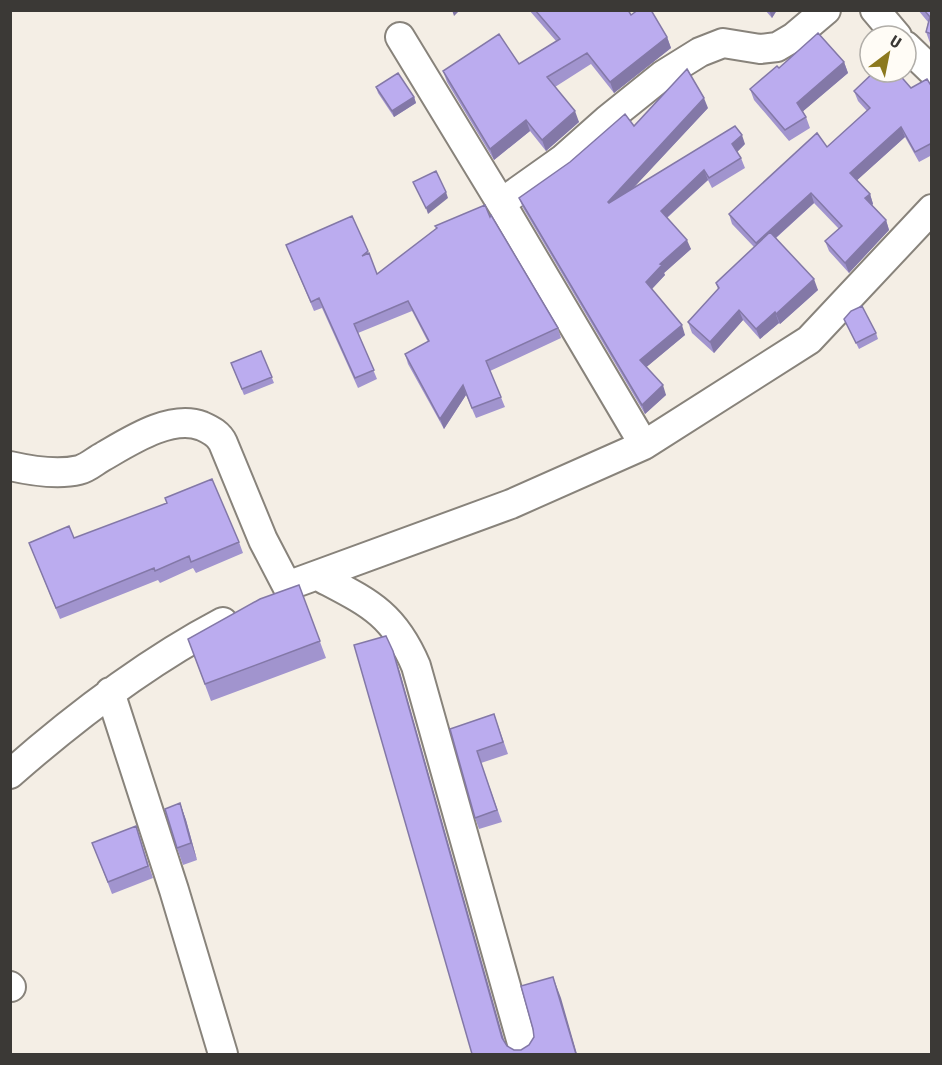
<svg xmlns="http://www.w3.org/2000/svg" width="942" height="1065" font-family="'Fira Sans Condensed',sans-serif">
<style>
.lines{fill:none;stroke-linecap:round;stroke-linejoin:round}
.minor-casing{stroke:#88837b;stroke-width:32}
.minor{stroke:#fff;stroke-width:28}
.wall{fill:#a194ce}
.shaded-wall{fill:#8378a7}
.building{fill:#bbacef;stroke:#8378a7;stroke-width:1.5}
</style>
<rect width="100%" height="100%" fill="#f4eee5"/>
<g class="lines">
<!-- minor casing -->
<g class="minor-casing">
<path id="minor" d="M875,10L897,36
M400,37L501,203L644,445
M906,46L932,71
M501,203L563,159L607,120L663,75L700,52L723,43L760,49L777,47L794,37L826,10
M10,466C32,471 58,475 79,470C88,468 96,460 104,456C130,441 171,414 202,426C211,430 219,434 223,443L263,540L287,586L511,504L644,445L809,340L932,209
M318,576C367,602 393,612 416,666L525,1054
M110,692L174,890L223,1054
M10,774C76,716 145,663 223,622
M10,986L11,987"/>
</g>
<!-- minor -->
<use href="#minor" class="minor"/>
</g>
<!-- wall -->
<path class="wall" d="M529,10H628L631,15L667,37L671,48L614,93L591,64L555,87L579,122L546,151L530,131L494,160L447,82L443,71L519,64L556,41Z
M765,10H777L772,18Z
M918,10H932V44L930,43L926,32L928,22Z
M844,62L848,73L803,111L806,117L810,128L789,141L754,100L750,89L779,68Z
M376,87L414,97L416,103L394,117L378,93Z
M932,87V155L919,162L905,137L857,180L870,194L873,204L872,205L886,220L889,230L849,273L829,251L825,241L839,229L814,203L776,238L818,290L780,324L779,323L760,339L743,320L714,353L692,333L688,322L718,289L716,283L754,247L732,224L729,214L827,147L867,111L858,101L854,91Z
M708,108L632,189L745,144L737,152L741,158L745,168L712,188L708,180L667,218L691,249L664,273L665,275L652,289L685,335L646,367L666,395L645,414L523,208L519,198L634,126Z
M352,216L377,274L490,217L558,328L561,338L490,371L505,407L476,418L466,395L444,429L408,364L405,354L428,342L412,311L358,333L377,379L358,388L322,308L314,311L286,245Z
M844,319L876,333L878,339L859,349Z
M261,351L274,383L244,395L231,363Z
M74,538L239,542L243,553L196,573L193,568L160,583L158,580L60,619L29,543Z
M299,585L326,658L211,701L188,639Z
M494,714L508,754L481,763L502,822L479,829L475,818L450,729Z
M180,803L186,820L197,860L183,865L177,848Z
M136,826L153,878L112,894L97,855Z"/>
<!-- shaded-wall -->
<path class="shaded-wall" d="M452,10H460L454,16Z
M769,10H777L772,18Z
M667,37L671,48L614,93L610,82Z
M844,62L848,73L801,113L797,103Z
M414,97L416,103L394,117L392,111Z
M704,98L708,108L611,212L608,202Z
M575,111L579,122L546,151L542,140Z
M526,120L530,131L494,160L490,149Z
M901,127L905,137L854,183L850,173Z
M742,135L745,144L736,153L732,144Z
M704,170L708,180L664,220L661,211Z
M446,192L448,198L428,214L426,208Z
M811,193L814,203L759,253L756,243Z
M870,194L873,204L869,208L865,198Z
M886,220L889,230L849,273L845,263Z
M687,240L691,249L664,273L665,275L649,292L646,282L660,264Z
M814,279L818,290L780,324L776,314Z
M739,310L743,320L714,353L710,342Z
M775,312L779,323L760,339L756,329Z
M682,325L685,335L643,370L640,360Z
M463,385L466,395L444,429L440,419Z
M663,385L666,395L645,414L642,405Z
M393,651L400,672L508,1054L502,1038Z
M180,803L186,820L197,860L191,843Z
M553,977L561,998L577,1054H576Z"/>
<!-- building -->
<path class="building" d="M535,10H628L631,15L638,10H651L667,37L610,82L587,53L547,77L575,111L542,140L526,120L490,149L443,71L499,34L519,64L560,39Z
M924,10H932V34L926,32L930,17Z
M818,33L844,62L797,103L806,117L785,130L750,89L777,66L779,68Z
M687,69L704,98L608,202L609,203L735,126L742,135L732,144L741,158L709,178L704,170L661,211L687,240L660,264L662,265L646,282L682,325L640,360L663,385L642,405L519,198L570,162L625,114L634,126Z
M874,72H897L911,88L927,79L932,87V143L915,152L901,127L850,173L870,194L865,198L886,220L845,263L825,241L842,226L811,193L756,243L729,214L817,133L827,147L870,108L854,91Z
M398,73L414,97L392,111L376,87Z
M436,171L446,192L426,208L413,182Z
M485,205L490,217L491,215L558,328L486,361L501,397L472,408L463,385L440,419L405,354L429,341L408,301L354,324L374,370L355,378L319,298L311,302L286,245L352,216L368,251L362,256L369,253L377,274L437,228L435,226Z
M770,232L814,279L776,314L775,312L756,329L739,310L710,342L688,322L719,288L716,283Z
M862,306L876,333L856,343L844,319L851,311Z
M261,351L272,377L242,389L231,363Z
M212,479L239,542L191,562L189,556L155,571L154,568L56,608L29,543L69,526L74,538L167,503L165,498Z
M299,585L320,641L205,684L188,639L260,599Z
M386,636L393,651L502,1038L507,1046L514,1050H521L529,1045L534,1037L533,1029L521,986L553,977L576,1054H472L354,645Z
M494,714L503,742L477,751L497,810L475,818L450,729Z
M180,803L191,843L177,848L165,809Z
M136,826L148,866L108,882L92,843Z"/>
<!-- border -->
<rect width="942" height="1065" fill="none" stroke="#3b3936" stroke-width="24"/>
<!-- north arrow -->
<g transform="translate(888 54) rotate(32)"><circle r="28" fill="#fffcf6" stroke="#b1aea9" stroke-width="1.5"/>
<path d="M0-4.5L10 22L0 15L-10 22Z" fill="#8c791e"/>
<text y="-9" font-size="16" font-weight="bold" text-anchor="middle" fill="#3b3936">U</text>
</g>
</svg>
